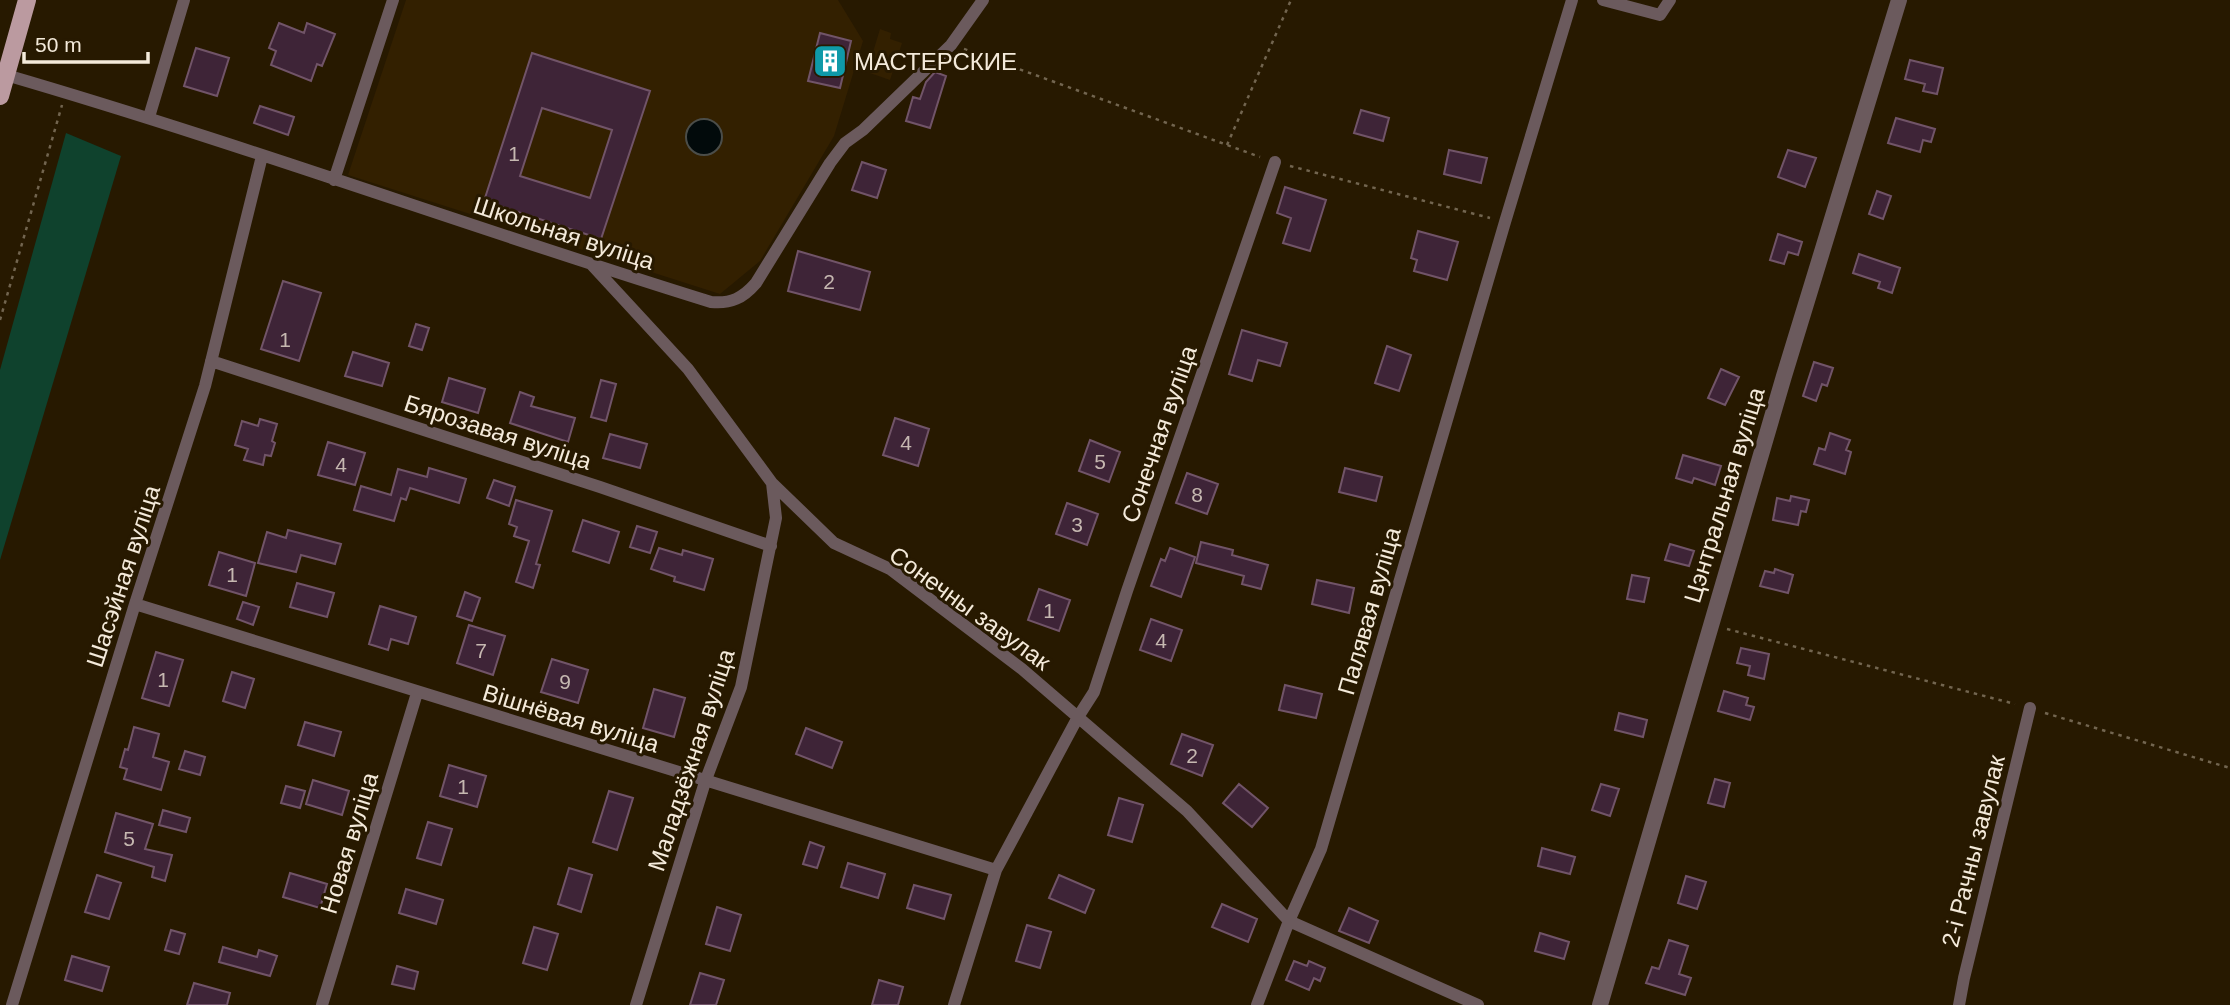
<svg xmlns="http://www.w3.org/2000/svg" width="2230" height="1005" font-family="Arial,sans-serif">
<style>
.built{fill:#332000}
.green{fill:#0f422d}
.water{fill:#020a0b;stroke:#4b4d49;stroke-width:2}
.building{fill:#3e2437;stroke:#715468;stroke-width:2;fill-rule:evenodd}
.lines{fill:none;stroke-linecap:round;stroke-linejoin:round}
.path{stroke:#72654f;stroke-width:2.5;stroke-dasharray:3.5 5;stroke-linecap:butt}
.minor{stroke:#6b5a5d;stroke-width:12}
.tertiary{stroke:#6b5a5d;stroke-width:16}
.primary{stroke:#bb9aa0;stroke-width:18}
.labels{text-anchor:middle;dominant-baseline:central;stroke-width:6;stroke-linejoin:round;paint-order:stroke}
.number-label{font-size:21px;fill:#c6b8b1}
.poi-label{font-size:24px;fill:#f4eada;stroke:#271900;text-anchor:start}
.street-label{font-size:24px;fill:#f4eada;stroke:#271900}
</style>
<rect width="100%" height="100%" fill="#271900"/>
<!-- built -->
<path class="built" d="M406,0H838L863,41L834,136L760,261L720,294L348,175Z
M880,29L891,33L890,39L902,43L890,80L867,72Z"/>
<!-- green -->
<path class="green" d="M66,133L121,156L0,560V370Z"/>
<!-- water -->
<path class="water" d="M686 137a18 18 0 1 1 36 0a18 18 0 1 1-36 0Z"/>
<!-- building -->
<path class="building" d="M279,23L304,33L307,23L335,34L322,66L317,64L311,81L271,65L276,51L269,48Z
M820,33L851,41L840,88L808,81Z
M196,48L229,58L217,96L184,86Z
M532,53L650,91L601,239L484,201ZM542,108L612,130L590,198L520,176Z
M1910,60L1943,68L1937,94L1923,91L1925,84L1905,79Z
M935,72L946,76L930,128L906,121L913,97L920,99L926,82Z
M260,106L294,117L288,135L254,123Z
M1361,110L1389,118L1383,141L1354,133Z
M1896,118L1935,129L1931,142L1923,140L1920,152L1888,143Z
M1449,150L1487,158L1481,183L1444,174Z
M1788,150L1816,158L1805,187L1778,177Z
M862,162L886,170L877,198L852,190Z
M1285,187L1326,200L1310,251L1283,243L1291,218L1277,213Z
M1877,191L1891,196L1883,219L1869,214Z
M1418,231L1458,242L1447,280L1414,271L1417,260L1411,258Z
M1778,234L1802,242L1798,255L1788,252L1784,264L1770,260Z
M798,251L870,272L860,310L788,291Z
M1859,254L1900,268L1892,293L1878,288L1880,282L1853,273Z
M283,281L321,293L299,361L261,349Z
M416,324L429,328L422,350L409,346Z
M1242,330L1287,343L1280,366L1258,360L1252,381L1229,374Z
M1387,346L1411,355L1399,391L1375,383Z
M353,352L389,363L382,386L345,376Z
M1814,362L1833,368L1827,386L1822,384L1816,401L1803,396Z
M1721,369L1739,377L1725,405L1708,398Z
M449,378L485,389L478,413L442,402Z
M601,380L616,384L606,421L591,417Z
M520,392L534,397L531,406L575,418L568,442L510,423Z
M895,418L929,429L918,466L883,455Z
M260,419L277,424L272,441L275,443L271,456L265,455L263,465L244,460L248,449L235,445L242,421L258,426Z
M1830,433L1850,440L1846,450L1851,452L1845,474L1814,464L1819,448L1825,450Z
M610,434L647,444L640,468L603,458Z
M1090,440L1120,452L1109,482L1079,471Z
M328,442L365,453L355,485L318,475Z
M1683,455L1721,466L1715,485L1694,478L1692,483L1676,478Z
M429,468L466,479L459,503L410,488L406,500L401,498L394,521L354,510L361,486L391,495L398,469L427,477Z
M1345,468L1382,477L1376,501L1339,492Z
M1187,473L1218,484L1207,514L1176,503Z
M494,480L515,487L509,506L487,498Z
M1791,496L1809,500L1806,512L1801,511L1798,525L1773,520L1777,498L1790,501Z
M516,500L552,511L536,564L540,565L533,588L516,582L529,541L514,536L517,527L509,524Z
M1067,503L1098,514L1087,545L1056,534Z
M583,520L619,532L609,563L573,551Z
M637,526L657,532L650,553L630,547Z
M288,530L341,544L335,564L301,555L296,572L258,563L267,532L286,538Z
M1201,542L1233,550L1232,555L1268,565L1261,589L1242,584L1244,576L1196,563Z
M1670,544L1694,551L1689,566L1665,560Z
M659,548L682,555L683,550L713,559L704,590L674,581L675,577L651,569Z
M1170,548L1195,557L1181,597L1151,586L1161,559L1165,561Z
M219,552L255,563L246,596L209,585Z
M1775,569L1793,575L1788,593L1760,586L1765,571L1774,573Z
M1632,575L1649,578L1644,602L1627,599Z
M1317,580L1354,588L1349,613L1312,604Z
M297,583L334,593L327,617L290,607Z
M1039,589L1070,600L1059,631L1028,620Z
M465,592L480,598L472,621L457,616Z
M243,602L259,607L253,625L237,619Z
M380,606L416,617L408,644L391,639L388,650L369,644Z
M1151,619L1182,630L1171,661L1140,650Z
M469,625L505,636L493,675L457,663Z
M1741,648L1769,654L1764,679L1748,675L1750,666L1737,663Z
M156,652L183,660L169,706L142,698Z
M552,659L588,670L578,703L541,692Z
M232,672L254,679L245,708L223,701Z
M1285,685L1322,694L1316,718L1279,710Z
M654,689L685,698L674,737L643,728Z
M1724,691L1748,698L1746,705L1754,707L1750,720L1718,711Z
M1619,713L1647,720L1643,737L1615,730Z
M305,722L341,732L334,756L298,745Z
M134,727L159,734L153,757L169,762L161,790L124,779L127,769L120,767L125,749L128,750Z
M806,728L842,742L832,768L796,754Z
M1182,734L1213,745L1202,776L1171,764Z
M185,751L205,757L200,775L179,769Z
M449,765L486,776L477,807L440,796Z
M1715,779L1730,783L1724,807L1708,803Z
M313,780L349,791L342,815L306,804Z
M1239,784L1268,808L1252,827L1223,803Z
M1601,784L1619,789L1610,816L1592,810Z
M286,786L305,791L300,808L281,803Z
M609,791L633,798L617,850L593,842Z
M1119,798L1143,805L1132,842L1108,835Z
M163,810L190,818L186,832L159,825Z
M116,813L153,824L145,849L172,855L165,881L152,877L154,867L105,852Z
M428,822L452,829L441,865L417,858Z
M810,842L824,847L817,868L803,864Z
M1542,848L1575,857L1570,874L1538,866Z
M848,863L885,874L878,898L841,887Z
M569,868L592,875L581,912L558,904Z
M290,873L327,884L320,908L283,897Z
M97,875L121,883L109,919L85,912Z
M1059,875L1094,890L1085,913L1049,898Z
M1686,876L1706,882L1697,909L1678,903Z
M914,885L951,895L944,919L907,908Z
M406,889L443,900L436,924L399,913Z
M1222,904L1257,919L1248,942L1212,927Z
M717,907L741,915L730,951L706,944Z
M1349,908L1378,921L1369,943L1339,931Z
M1027,925L1051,932L1040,968L1016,961Z
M534,927L558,934L547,970L523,963Z
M171,930L185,934L179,954L165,950Z
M1540,933L1569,942L1564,959L1535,951Z
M1669,940L1688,946L1679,974L1691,978L1685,995L1646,983L1652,967L1659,969Z
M223,947L257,957L259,950L277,956L270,976L219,962Z
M72,956L109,967L102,991L65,980Z
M1294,961L1307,966L1309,961L1325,968L1320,981L1314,978L1309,990L1286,980Z
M397,966L418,972L414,989L392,984Z
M700,973L724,980L716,1005H690Z
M879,980L903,987L898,1005H872Z
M194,983L230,993L227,1005H187Z"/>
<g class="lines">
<!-- path -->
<path class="path" d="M964,49L1260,157
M1227,145L1291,0
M1290,166L1490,218
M0,320L62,105
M1727,629L2015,704
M2045,713L2230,768"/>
<!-- minor -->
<path class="minor" d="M1603,0L1660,15L1670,0
M6,75C243,144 475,229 711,302C731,304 743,298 756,283L830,163L845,143L863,130L951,45L983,0
M149,117L184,0
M334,180L393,0
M592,265L688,369L772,483L834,543L890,569L1022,669L1187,811L1289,921L1478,1005
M211,361L600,487L771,546
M135,604L996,870
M12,1005L135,604L205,386L262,156
M322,1005L417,693
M636,1005L705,782L741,687L776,518L772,483
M954,1005L996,870L1078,717L1094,692L1127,591L1275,162
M1257,1005L1289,921L1321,849L1505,222L1572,0
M1959,1005L1964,978L2030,708"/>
<!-- tertiary -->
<path class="tertiary" d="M1600,1005L1784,376L1899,0"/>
<!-- primary -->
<path class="primary" d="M0,96L27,0"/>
</g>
<!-- icons -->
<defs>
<g id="building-square" transform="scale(1.75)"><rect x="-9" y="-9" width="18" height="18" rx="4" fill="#0f9aa8" stroke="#271900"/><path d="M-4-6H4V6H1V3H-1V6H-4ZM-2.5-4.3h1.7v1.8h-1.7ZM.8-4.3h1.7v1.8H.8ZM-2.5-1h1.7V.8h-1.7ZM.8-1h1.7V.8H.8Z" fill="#fff"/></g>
</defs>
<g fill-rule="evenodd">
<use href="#building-square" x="830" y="61"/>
</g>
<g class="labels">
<!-- number labels -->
<g class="number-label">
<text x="514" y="153">1</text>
<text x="829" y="281">2</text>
<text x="285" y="339">1</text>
<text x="906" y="442">4</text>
<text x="1100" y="461">5</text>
<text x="341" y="464">4</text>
<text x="1197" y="494">8</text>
<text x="1077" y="524">3</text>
<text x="232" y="574">1</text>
<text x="1049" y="610">1</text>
<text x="1161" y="640">4</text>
<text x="481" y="650">7</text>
<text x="163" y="679">1</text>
<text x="565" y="681">9</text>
<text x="1192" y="755">2</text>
<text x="463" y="786">1</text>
<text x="129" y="838">5</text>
</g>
<!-- poi labels -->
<g class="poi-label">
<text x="854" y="61">МАСТЕРСКИЕ</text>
</g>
<!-- street labels -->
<g class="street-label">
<text transform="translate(564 233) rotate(18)">Школьная вуліца</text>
<text transform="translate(498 432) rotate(18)">Бярозавая вуліца</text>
<text transform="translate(1159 434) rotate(-71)">Сонечная вуліца</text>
<text transform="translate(1724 495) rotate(-73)">Цэнтральная вуліца</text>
<text transform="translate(123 576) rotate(-72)">Шасэйная вуліца</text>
<text transform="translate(970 608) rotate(36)">Сонечны завулак</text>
<text transform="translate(1369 611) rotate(-74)">Палявая вуліца</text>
<text transform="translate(571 718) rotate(17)">Вішнёвая вуліца</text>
<text transform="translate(691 760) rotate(-72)">Маладзёжная вуліца</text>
<text transform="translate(349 843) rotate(-73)">Новая вуліца</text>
<text transform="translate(1973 851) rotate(-76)">2-і Рачны завулак</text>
</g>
</g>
<!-- scale -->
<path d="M24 52v10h124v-10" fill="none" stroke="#f4eada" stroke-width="3.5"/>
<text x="35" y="52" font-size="21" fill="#f4eada" stroke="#271900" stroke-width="5" paint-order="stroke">50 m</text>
</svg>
